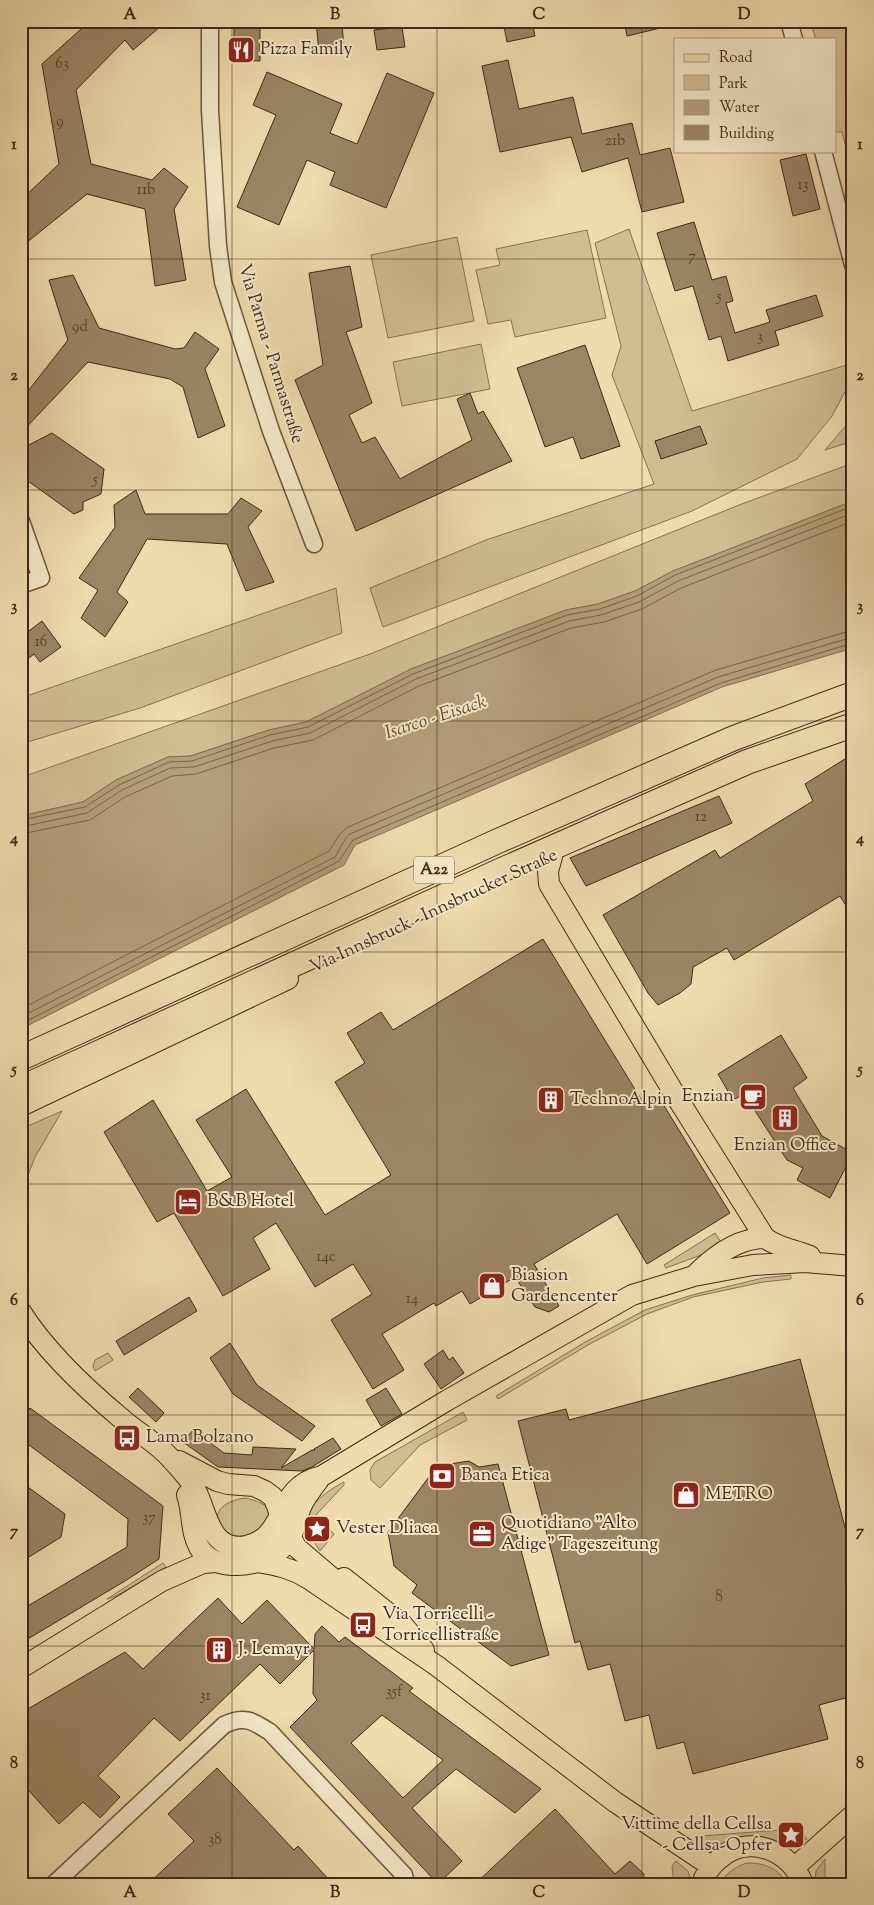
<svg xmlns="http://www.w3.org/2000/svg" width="874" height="1905" font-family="'Sorts Mill Goudy',serif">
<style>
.green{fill:#d1bd92;stroke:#887254}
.water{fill:#b49e79;stroke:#866f51}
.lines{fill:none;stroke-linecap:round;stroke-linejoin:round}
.shore{stroke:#7a6348;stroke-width:1}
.building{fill:#9b8564;stroke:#402816;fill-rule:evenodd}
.minor-casing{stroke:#6c553c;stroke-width:19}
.major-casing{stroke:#402816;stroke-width:22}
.highway-casing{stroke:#402816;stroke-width:26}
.minor{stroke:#f5e8c9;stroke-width:16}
.major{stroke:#efdbac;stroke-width:20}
.highway{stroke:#efdbac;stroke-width:24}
.grid{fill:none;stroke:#402816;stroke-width:1;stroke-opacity:0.55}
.labels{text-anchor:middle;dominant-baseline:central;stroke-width:4;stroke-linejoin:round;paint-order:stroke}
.number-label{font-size:15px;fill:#573f2a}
.shield{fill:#f5e8c9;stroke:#76624c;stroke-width:1}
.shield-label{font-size:16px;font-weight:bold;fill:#402816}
.poi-label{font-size:18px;fill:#402816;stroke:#f5e8c9;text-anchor:start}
.street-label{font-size:18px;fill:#402816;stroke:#f5e8c9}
.water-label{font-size:19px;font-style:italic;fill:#634b34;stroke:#f5e8c9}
.neatline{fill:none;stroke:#402816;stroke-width:2}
.grid-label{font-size:16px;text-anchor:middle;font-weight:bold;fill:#402816}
</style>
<rect width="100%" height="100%" fill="#efdbac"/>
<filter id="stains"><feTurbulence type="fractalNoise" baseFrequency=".004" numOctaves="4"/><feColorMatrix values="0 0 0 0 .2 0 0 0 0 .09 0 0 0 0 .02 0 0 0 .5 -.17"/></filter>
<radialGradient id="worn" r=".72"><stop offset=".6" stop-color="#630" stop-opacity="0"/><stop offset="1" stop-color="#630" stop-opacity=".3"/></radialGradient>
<!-- green -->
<path class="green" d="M810,21H853V175L842,132H835V39H816Z
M629,229L692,411L847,365V388L832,416L797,459L692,511L383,627L370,588L486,540L654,484L612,375L621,346L595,243Z
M587,230L606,318L515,337L511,320L488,324L476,270L500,265L496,249Z
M457,237L474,321L388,338L371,255Z
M481,344L490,389L402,406L393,362Z
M853,415V441L825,450L849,422Z
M853,463V501L673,571L635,591L598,604L566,610L411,669L306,722L269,730L190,756L168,757L116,780L83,802L21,816V774L28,775L370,654L739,505Z
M336,588L342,633L140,708L21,744V698Z
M62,1111L35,1157L28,1175L21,1174V1129Z
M715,1233L721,1242L709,1252L666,1268L664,1265Z
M791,1275V1279L763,1282L693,1297L647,1314L588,1345L498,1399L496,1396L587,1341L645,1310L692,1295L763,1278Z
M108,1353L113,1360L95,1371L93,1366L95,1360Z
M463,1412L467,1420L420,1445L380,1488L371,1480L370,1470L375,1462Z
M344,1482V1485L316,1515L334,1534L320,1551C315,1543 306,1533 306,1523C306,1505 330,1489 344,1482Z
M245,1498L257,1501L266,1506L270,1516L261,1532C255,1533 248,1536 242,1537C215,1539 202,1504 245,1498Z
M163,1563L166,1567L116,1596L107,1599Z
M794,1829L801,1831L807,1839L790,1846L766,1839L718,1845L707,1843L700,1840L699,1838L701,1836Z
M825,1859V1884H815L816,1871Z
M676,1861L688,1871L692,1884H674L672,1866Z
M747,1863C766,1863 777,1868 788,1884H719C727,1873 734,1867 747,1863Z"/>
<!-- water -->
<path class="water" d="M853,501V648L722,687L355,845L344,865L21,1029V816L83,802L116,780L168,757L191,756L269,730L306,722L411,669L566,610L598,604L635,591L673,571Z"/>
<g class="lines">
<!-- shore -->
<path class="shore" d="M21,820L85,807L119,785L169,762L192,761L270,735L308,727L413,674L567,615L600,609L637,596L675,575L853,506
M21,827L87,813L122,790L170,768L194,767L272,741L310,733L416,679L569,621L601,615L639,602L678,581L853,513
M21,834L90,820L125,797L172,776L196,774L274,748L313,740L419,686L571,628L604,622L642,609L681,588L853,521
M21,1009L329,851L340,834L348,827L716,670L853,630
M21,1017L335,857L346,838L350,834L718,677L853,637
M21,1024L339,861L353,840L721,683L853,643"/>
</g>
<!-- building -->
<path class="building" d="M90,21H167L133,50L125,40L76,90L91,164L152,180L164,168L188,187L174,209L186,280L155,286L145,209L87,194L21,247V200L59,164L42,64Z
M234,21H260V61L234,60Z
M316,21H342L344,50L319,52Z
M503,21H532L535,36L507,42Z
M624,21H669V26L627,36Z
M402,27L405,47L377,50L374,30Z
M508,60L519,109L573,97L582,134L632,123L640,155L670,148L684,202L642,212L628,158L582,172L571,137L500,152L482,66Z
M267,72L342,104L330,133L357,144L387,73L434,93L386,208L330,185L335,172L307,160L279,225L237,207L276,115L253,105Z
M806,154L820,209L793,216L780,160Z
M694,222L712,280L726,276L733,301L726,303L735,333L770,322L766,310L816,295L823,316L775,331L779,345L728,361L721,336L709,340L693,286L675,291L657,233Z
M350,266L362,327L346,332L372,403L349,415L362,443L375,437L400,479L472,440L457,399L470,393L478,414L483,411L512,461L356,531L295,380L323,365L309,273Z
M73,275L99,328L175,349L184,348L195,332L219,349L205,369L225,426L198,438L183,387L170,379L88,362L21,433V400L68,340L49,280Z
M585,345L620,446L581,459L573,437L545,447L517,368Z
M700,426L707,444L661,459L655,441Z
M52,433L104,469L101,494L83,502V510L74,514L21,476V449Z
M136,490L145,514H228L241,498L262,511L248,527L274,582L246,591L227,544L147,539L117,592L128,602L105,637L81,618L98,590L79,578L115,527L114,505Z
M42,621L61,647L40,662L34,654L21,664V637Z
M853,754V917L840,896L734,960L727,948L693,967L691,984L680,993L658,1005L648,993L603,915L715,850L720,858L813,801L805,784Z
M719,796L732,823L586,886L570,858Z
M543,939L644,1104L658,1096L730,1213L647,1264L617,1214L534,1264L559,1306L549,1312L535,1307L515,1277L470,1304L462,1291L436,1306L434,1303L382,1334L404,1370L373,1389L331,1320L372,1294L353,1264L315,1287L276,1223L253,1238L270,1269L223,1296L174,1213L157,1222L104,1132L153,1100L207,1191L232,1177L196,1120L246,1089L325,1215L391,1175L335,1082L365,1063L347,1033L381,1012L393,1030Z
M781,1035L807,1078L793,1088L822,1136L853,1153L830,1198L797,1180L803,1168L787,1160L744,1094L733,1100L718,1074Z
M189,1297L197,1311L124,1355L116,1341Z
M230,1343L257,1385L315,1426L302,1441L233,1394L210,1358Z
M443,1350L449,1360L453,1357L464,1373L441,1389L424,1364Z
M800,1359L853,1557V1696L819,1705L828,1739L693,1774L684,1742L657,1749L649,1715L625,1721L610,1664L588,1670L580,1641L575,1643L518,1421L566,1409L569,1420Z
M138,1388L164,1413L156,1422L129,1397Z
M386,1388L402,1414L381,1426L366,1400Z
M30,1408L163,1506L159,1559L125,1581L21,1643V1610L127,1547L128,1519L21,1439V1420Z
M193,1430L224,1453L252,1455L253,1447L296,1449L281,1468L312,1450H315L314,1449L333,1438L341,1449L312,1467L302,1471L218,1467L183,1442Z
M469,1461L479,1467L498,1464L549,1655L511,1666L412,1593L417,1585L394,1566L388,1532L437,1466Z
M21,1482L65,1514L61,1537L21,1562Z
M218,1598L242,1624L267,1600L314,1649L315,1634L322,1626L339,1642L345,1637L413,1688L409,1691L541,1789L515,1813L456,1769L412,1808L462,1861L438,1884L290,1727L317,1700L313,1694L314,1650L280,1684L260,1664L180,1741L154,1718L98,1776L120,1797L100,1818L83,1802L59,1824L21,1782V1713L125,1652L143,1669ZM382,1715L443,1760L403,1798L351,1743Z
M217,1768L294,1850L298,1846L333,1884H148L194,1841L168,1814Z
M555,1809L615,1874L630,1861L644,1874L643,1884H475Z"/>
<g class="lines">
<!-- minor casing -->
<g class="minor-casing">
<path id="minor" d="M210,21V110L218,246L223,282L271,431L314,544
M789,21L794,39
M823,151L853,265
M21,521L41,578L21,585
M54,1884L224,1725C244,1715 253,1721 270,1732L404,1875L406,1884"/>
</g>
<!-- major casing -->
<g class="major-casing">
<path id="major" d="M552,857L548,871L549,884L674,1093L765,1238C781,1249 793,1249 810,1256
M21,1106L288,979
M696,1274C714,1256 738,1238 765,1238
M21,1312C47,1353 86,1389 122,1419C138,1433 159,1444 172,1460C180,1469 188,1477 194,1487C207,1508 208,1553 246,1546C288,1538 274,1486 322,1476L446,1401L632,1295L694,1276L753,1265L805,1262L853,1266
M179,1461L217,1481L228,1484L254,1486L265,1491L273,1497L277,1506L280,1515L296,1547L351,1594
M187,1495C193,1512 190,1531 199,1547C206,1559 219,1564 232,1565C255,1566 280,1557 291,1536C296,1527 297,1516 301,1507C305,1497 312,1489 318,1481
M258,1562C278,1565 293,1569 309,1579L437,1666L615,1802L711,1866
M344,1578L402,1624L424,1650
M21,1668L162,1581L203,1563L216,1562
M795,1867L853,1815
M702,1884C705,1873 712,1865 719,1859C748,1833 791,1850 803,1884"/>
</g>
<!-- highway casing -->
<g class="highway-casing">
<path id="highway" d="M21,1058L498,841L734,738L853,694
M21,1088L504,869L747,762L853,725"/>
</g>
<!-- minor -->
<use href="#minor" class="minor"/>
<!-- major -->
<use href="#major" class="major"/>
<!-- highway -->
<use href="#highway" class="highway"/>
</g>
<!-- grid -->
<path class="grid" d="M232,21V1884M437,21V1884M642,21V1884M21,259H853M21,490H853M21,721H853M21,952H853M21,1184H853M21,1415H853M21,1646H853"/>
<!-- icons -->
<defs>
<g id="restaurant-square" transform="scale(1.4375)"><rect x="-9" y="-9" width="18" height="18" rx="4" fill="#8f2418" stroke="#f5e8c9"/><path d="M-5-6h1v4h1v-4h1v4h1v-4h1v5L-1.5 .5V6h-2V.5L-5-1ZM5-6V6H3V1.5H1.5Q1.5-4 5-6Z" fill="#fff"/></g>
<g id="cafe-square" transform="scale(1.4375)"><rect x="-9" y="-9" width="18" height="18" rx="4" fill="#8f2418" stroke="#f5e8c9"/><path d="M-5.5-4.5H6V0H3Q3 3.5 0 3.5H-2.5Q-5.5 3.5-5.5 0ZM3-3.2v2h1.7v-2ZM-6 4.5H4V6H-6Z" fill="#fff"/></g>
<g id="building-square" transform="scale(1.4375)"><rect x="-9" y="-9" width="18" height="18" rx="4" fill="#8f2418" stroke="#f5e8c9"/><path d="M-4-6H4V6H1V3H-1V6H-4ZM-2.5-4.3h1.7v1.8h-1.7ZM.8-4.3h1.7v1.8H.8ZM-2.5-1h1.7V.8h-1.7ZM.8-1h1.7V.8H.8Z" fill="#fff"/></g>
<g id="hotel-square" transform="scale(1.4375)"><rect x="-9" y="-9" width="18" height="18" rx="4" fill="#8f2418" stroke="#f5e8c9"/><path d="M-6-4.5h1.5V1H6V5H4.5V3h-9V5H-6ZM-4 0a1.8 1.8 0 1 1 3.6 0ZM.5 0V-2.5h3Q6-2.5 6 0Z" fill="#fff"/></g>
<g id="shop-square" transform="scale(1.4375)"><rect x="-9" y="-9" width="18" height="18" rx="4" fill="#8f2418" stroke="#f5e8c9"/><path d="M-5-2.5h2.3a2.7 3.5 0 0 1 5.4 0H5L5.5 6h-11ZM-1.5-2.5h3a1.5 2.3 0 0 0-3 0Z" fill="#fff"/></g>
<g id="bus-square" transform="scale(1.4375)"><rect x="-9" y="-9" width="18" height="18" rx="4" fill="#8f2418" stroke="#f5e8c9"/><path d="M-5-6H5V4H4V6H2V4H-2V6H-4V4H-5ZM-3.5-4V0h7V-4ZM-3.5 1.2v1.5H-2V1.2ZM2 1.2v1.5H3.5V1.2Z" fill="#fff"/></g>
<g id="bank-square" transform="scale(1.4375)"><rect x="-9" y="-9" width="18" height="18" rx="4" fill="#8f2418" stroke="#f5e8c9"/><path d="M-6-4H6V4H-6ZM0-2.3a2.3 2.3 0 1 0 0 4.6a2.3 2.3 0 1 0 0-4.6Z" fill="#fff"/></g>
<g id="sight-square" transform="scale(1.4375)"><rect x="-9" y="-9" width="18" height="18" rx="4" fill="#8f2418" stroke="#f5e8c9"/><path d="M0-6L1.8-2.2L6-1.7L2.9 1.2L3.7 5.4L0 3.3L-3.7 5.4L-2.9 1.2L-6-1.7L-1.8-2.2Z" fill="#fff"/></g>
<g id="office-square" transform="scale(1.4375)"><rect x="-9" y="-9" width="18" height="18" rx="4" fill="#8f2418" stroke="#f5e8c9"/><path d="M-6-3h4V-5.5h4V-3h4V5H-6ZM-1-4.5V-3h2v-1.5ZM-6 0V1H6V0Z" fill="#fff"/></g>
</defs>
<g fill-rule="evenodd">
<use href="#restaurant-square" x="241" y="50"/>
<use href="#cafe-square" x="753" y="1097"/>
<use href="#building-square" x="551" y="1100"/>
<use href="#building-square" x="785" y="1118"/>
<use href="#hotel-square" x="188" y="1202"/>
<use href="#shop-square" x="492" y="1286"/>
<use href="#bus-square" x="127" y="1438"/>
<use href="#bank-square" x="442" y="1476"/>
<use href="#shop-square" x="686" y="1495"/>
<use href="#sight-square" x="317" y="1529"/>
<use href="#office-square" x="482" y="1534"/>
<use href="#bus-square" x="363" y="1625"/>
<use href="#building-square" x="219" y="1650"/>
<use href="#sight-square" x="791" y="1835"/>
</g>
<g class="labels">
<!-- number labels -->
<g class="number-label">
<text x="62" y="64">63</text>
<text x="60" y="122">9</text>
<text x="615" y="141">21b</text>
<text x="803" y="185">13</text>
<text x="146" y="190">11b</text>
<text x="692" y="257">7</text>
<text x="719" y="297">5</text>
<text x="80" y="327">9d</text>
<text x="760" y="337">3</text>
<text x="95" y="480">5</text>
<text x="41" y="642">16</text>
<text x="701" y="817">12</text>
<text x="326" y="1257">14c</text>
<text x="412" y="1299">14</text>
<text x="149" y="1518">37</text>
<text x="719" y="1597">8</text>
<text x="394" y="1692">35f</text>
<text x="205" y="1696">31</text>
<text x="215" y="1840">38</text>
</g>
<!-- shield labels -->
<rect class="shield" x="414" y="856.5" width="40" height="27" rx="4"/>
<g class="shield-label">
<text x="434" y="870">A22</text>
</g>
<!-- poi labels -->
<g class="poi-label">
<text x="260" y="50">Pizza Family</text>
<text x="734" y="1097" text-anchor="end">Enzian</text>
<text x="570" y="1100">TechnoAlpin</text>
<text x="785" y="1146" text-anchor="middle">Enzian Office</text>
<text x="207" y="1202">B&amp;B Hotel</text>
<text x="511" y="1276">Biasion<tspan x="511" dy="21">Gardencenter</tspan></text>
<text x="146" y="1438">Lama Bolzano</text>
<text x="461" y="1476">Banca Etica</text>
<text x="705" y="1495">METRO</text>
<text x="501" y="1524">Quotidiano "Alto<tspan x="501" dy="21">Adige" Tageszeitung</tspan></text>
<text x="336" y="1529">Vester Dliaca</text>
<text x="382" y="1615">Via Torricelli -<tspan x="382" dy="21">Torricellistraße</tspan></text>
<text x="238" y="1650">J. Lemayr</text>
<text x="772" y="1825" text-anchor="end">Vittime della Cellsa<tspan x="772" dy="21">- Cellsa-Opfer</tspan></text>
</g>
<!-- street labels -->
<g class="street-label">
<text transform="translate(270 354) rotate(73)">Via Parma - Parmastraße</text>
<text transform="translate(434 912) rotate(-25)">Via Innsbruck - Innsbrucker Straße</text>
</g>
<!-- water labels -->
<g class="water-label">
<text transform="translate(436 718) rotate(-18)">Isarco - Eisack</text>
</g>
</g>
<!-- margin -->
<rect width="874" height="1905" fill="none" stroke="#efdbac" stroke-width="55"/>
<!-- legend -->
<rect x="674" y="38" width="162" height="115" fill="#f5e8c9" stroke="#ad9b81"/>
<rect x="684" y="54" width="25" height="8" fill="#efdbac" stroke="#ad9b81"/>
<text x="719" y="62" font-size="15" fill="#402816">Road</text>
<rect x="684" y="75" width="25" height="15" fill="#d1bd92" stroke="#ad9b81"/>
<text x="719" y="88" font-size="15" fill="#402816">Park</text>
<rect x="684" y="100" width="25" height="15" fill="#b49e79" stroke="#ad9b81"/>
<text x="719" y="112" font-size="15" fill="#402816">Water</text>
<rect x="684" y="125" width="25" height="15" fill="#9b8564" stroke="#ad9b81"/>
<text x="719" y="138" font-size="15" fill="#402816">Building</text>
<rect x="28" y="28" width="818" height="1850" class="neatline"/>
<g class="grid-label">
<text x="130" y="19">A</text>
<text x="335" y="19">B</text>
<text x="539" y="19">C</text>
<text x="744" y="19">D</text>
<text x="14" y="149">1</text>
<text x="860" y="149">1</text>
<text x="14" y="380">2</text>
<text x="860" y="380">2</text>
<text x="14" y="611">3</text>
<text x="860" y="611">3</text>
<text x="14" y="843">4</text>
<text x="860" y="843">4</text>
<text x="14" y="1074">5</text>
<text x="860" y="1074">5</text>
<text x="14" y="1305">6</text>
<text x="860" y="1305">6</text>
<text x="14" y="1536">7</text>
<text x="860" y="1536">7</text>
<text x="14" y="1768">8</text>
<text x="860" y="1768">8</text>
<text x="130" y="1897">A</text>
<text x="335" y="1897">B</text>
<text x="539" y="1897">C</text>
<text x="744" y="1897">D</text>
</g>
<rect width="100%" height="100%" filter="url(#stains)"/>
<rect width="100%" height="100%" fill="url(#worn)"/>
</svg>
